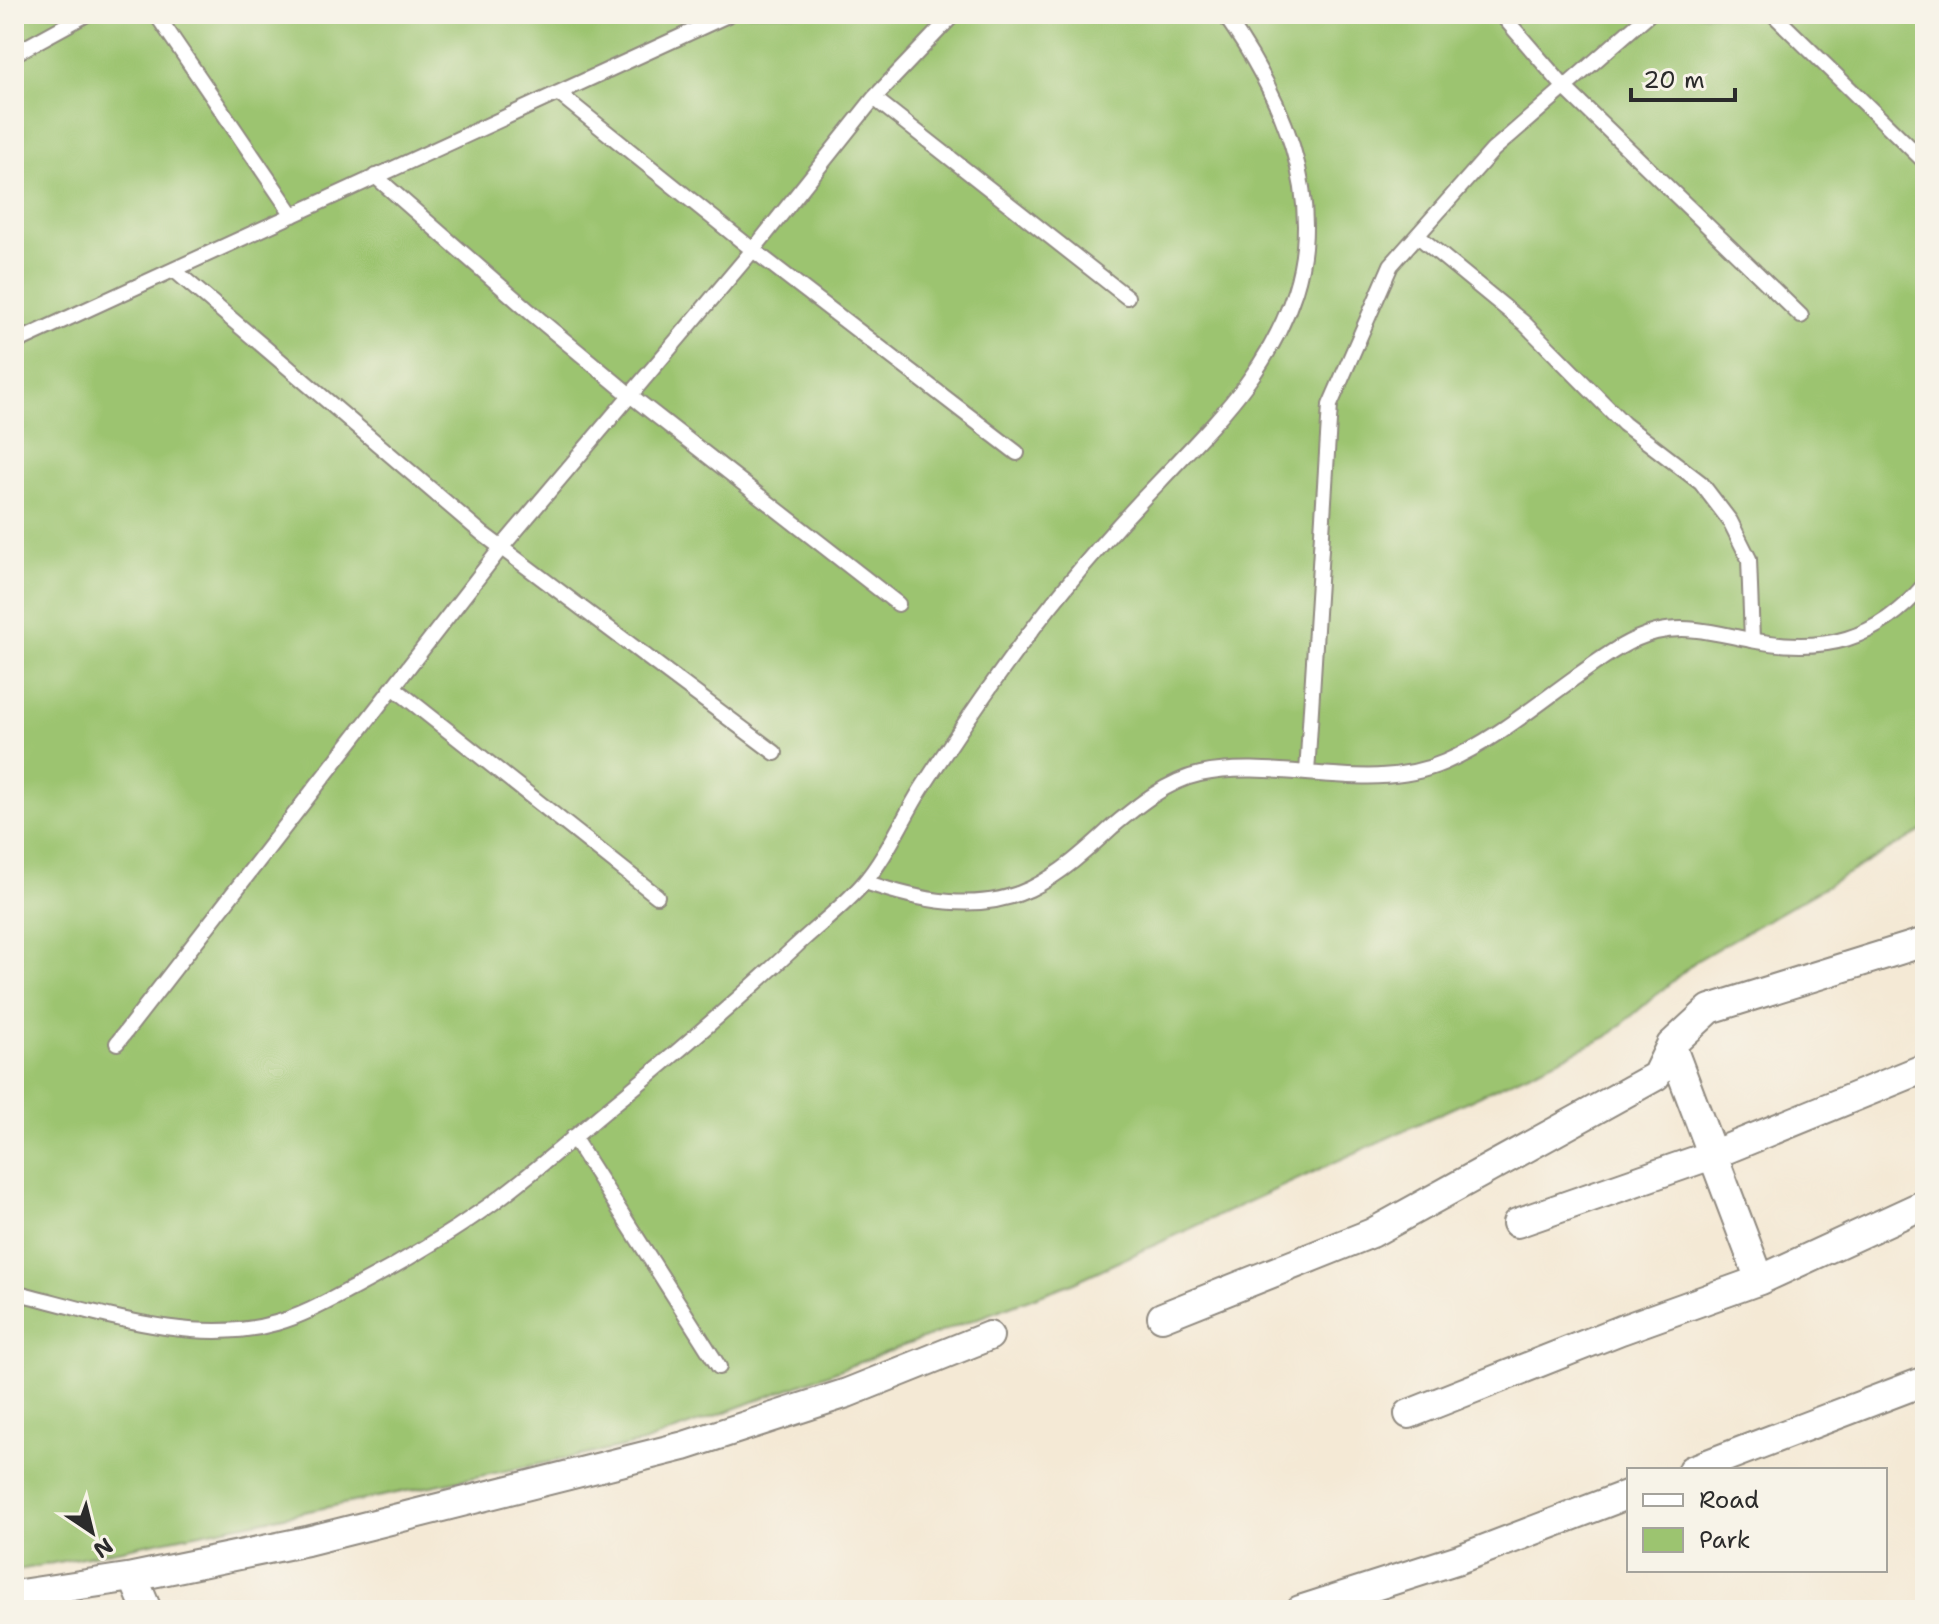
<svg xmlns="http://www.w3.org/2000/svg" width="1939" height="1624" font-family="'Shantell Sans',sans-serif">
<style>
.green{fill:#9cc470;stroke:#64784e;stroke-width:2}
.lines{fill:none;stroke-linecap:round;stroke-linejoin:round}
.service-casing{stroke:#908a80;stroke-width:18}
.minor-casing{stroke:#908a80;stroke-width:32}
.service{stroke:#fff;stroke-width:14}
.minor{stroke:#fff;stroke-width:28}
</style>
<rect width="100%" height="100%" fill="#f7f3e8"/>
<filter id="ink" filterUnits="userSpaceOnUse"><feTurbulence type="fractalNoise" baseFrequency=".0125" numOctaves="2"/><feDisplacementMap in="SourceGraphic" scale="16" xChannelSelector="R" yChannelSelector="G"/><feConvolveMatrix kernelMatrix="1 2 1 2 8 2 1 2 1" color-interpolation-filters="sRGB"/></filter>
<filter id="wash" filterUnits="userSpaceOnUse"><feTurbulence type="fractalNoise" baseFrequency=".006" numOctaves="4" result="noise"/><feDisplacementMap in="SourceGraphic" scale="32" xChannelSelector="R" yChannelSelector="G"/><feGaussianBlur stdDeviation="1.8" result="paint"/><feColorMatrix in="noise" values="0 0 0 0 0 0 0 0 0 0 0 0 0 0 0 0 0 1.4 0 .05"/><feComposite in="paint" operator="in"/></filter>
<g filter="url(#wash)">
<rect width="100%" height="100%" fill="#f4e9d5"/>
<!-- green -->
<path class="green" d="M14,14H1925V829L1696,961L1607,1037L1072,1283L643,1443L14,1571Z"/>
</g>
<g filter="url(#ink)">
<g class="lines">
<!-- service casing -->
<g class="service-casing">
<path id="service" d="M156,14L293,215
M1501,14L1565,88L1801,316
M1773,14L1925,162
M14,54L87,14
M558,93L753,250L1017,453
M874,98L1127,297
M375,176L529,311L630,395L898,604
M1418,236L1524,323L1624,424L1701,483L1730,521L1749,559L1752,640
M174,270L483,534L775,753
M14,343L730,14
M393,687L657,896
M1307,773L1330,405L1391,265L1493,150L1649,14
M865,882C917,900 977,914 1030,889C1061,874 1087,850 1112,827C1137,806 1167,781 1200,774C1279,757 1368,796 1445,762C1493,741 1535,706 1577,676C1601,659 1627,639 1656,632C1689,624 1719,634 1751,640C1824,654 1876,641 1925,584
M117,1043L501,548L753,250L874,98L954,14
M573,1137L719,1367
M14,1292C93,1311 195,1347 276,1323C305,1315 332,1299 359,1285C405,1261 449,1234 490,1205C537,1171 580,1131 625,1095C684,1047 740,998 795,947C817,926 843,907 863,884C886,858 903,818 922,788C966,720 1013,651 1065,588C1095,551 1127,515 1160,481C1216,421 1269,372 1295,291C1326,194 1280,93 1224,14"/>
</g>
<!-- minor casing -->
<g class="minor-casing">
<path id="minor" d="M1671,1045L1760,1280
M1517,1223L1712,1155L1925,1068
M1162,1317L1372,1233L1656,1076L1671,1045L1710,1009L1925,942
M1409,1414L1621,1330L1760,1280L1925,1204
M1692,1470L1925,1381
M14,1595L133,1577
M147,1610L133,1577L307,1541L684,1446L847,1393L989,1336
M1300,1610L1459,1559L1629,1494"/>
</g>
<!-- service -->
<use href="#service" class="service"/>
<!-- minor -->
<use href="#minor" class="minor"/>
</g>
</g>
<!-- margin -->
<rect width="1939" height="1624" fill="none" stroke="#f7f3e8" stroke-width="48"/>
<!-- legend -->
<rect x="1627" y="1468" width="260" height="104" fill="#f7f3e8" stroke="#a5a39c" stroke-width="2"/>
<rect x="1643" y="1494" width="40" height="12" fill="#ffffff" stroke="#a5a39c" stroke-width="2"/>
<text x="1699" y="1508" font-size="24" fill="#2b2b2b">Road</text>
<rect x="1643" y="1528" width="40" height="24" fill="#9cc470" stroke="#a5a39c" stroke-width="2"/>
<text x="1699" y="1548" font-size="24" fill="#2b2b2b">Park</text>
<!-- north arrow -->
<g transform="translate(92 1532) rotate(145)" stroke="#f7f3e8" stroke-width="6" paint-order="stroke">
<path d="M0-6L14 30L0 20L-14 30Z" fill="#2b2b2b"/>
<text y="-12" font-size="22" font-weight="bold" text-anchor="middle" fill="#2b2b2b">N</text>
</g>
<!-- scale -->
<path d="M1631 88v12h104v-12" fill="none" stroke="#2b2b2b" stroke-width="4"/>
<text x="1643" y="88" font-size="24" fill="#2b2b2b" stroke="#f7f3e8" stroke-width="6" paint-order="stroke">20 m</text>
</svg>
